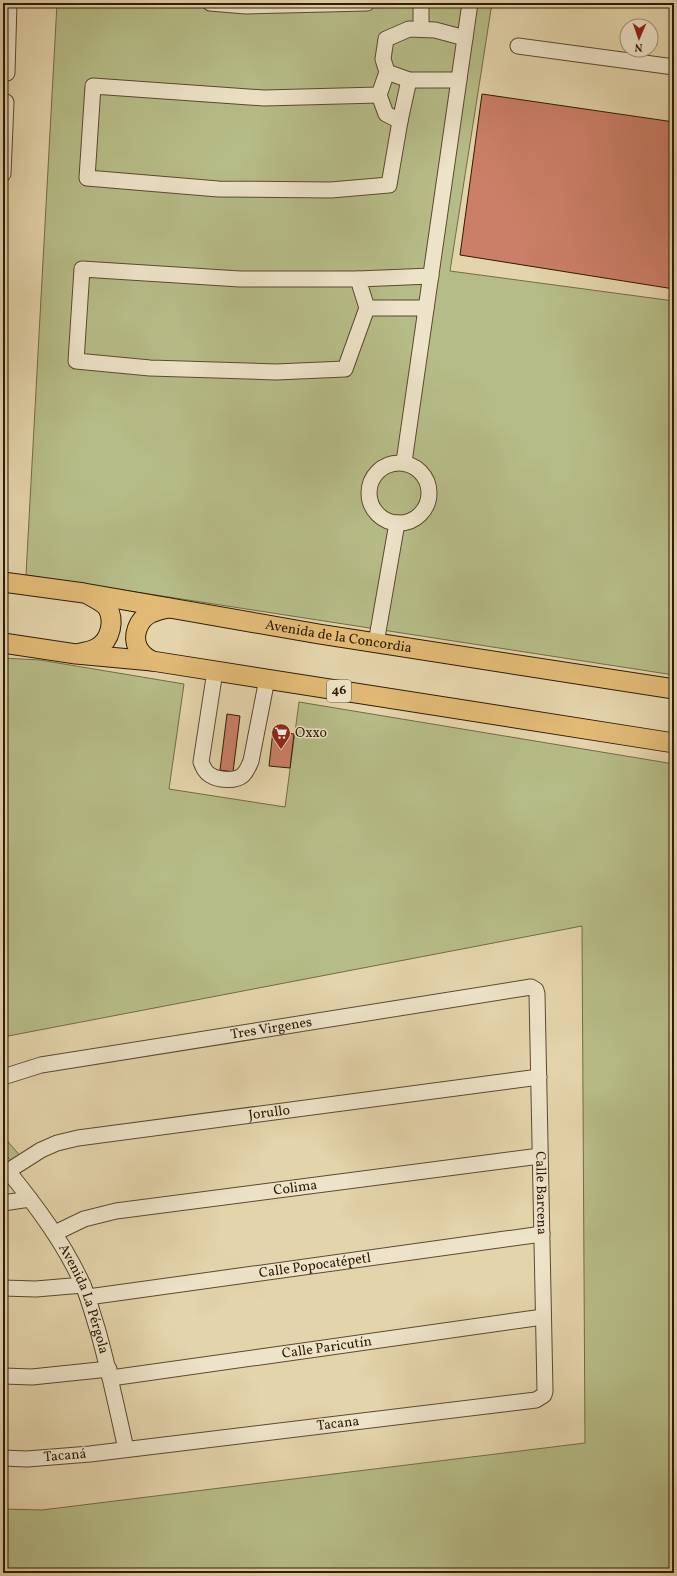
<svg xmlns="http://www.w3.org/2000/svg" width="677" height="1576" font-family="Vollkorn,serif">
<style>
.green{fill:#b6bc87;stroke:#726c46}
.building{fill:#cb7f68;stroke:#2e1b04}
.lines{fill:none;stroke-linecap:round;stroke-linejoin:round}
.minor-casing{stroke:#5c492e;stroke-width:17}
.major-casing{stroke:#2e1b04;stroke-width:21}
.minor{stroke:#ede3c8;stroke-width:15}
.major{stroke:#e2ba76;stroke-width:19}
.labels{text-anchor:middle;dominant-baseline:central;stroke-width:3;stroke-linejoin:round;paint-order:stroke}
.shield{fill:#ede3c8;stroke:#67573f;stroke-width:1}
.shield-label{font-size:13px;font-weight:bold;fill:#2e1b04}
.street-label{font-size:14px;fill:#2e1b04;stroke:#ede3c8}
.poi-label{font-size:14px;fill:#2e1b04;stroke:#ede3c8;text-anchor:start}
</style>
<rect width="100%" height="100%" fill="#e4d4ab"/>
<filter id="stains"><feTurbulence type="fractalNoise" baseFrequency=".005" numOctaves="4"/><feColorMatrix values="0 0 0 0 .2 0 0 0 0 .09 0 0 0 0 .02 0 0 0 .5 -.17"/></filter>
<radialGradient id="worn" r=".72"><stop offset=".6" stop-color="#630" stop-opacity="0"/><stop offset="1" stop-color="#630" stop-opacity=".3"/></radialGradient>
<!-- green -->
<path class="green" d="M57,3H492L450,271L674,301V675L26,575Z
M3,658L40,660L184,684L169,789L285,807L299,702L674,764V1573H3V1509L42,1510L585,1443L582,926L3,1037Z
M3,1136L22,1158L11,1160L3,1154Z"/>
<!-- building -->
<path class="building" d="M482,94L674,122V289L460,255Z
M227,714L240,716L233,772L220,770Z
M273,731L294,734L290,768L269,766Z"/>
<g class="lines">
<!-- minor casing -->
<g class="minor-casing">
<g id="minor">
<path d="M210,3L246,6L367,3"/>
<path d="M421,29V3"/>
<path d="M518,46L674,67"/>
<path d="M387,72L379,95L386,114L400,121L409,80"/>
<path d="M7,73L9,3"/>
<path d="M459,80H409L387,72L383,59L386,39L409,29L435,30L465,38"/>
<path d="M379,95L264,98L93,86L87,178L218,189L331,190L389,185L400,121"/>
<path d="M3,174L6,102"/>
<path d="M358,279H240L82,269L76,361L150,368L276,372L345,369L367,308"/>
<path d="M426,308H367L358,279L431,276"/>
<path d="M404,462L470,3"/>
<circle cx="399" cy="493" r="30"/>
<path d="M376,643L397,523"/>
<path d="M215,671L201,762C203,767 205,772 210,775C218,780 235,782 243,775C247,771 249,766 251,761L267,679"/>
<path id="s1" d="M3,1077L41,1065L531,987L536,990L537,994L545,1391L544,1395L536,1400L90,1454L27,1459L3,1458"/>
<path id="s2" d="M3,1168L8,1171C37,1207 64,1243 83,1285C89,1300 93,1315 98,1331C109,1370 117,1409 126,1449"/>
<path id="s3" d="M8,1171L41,1150L57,1143L78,1138L539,1077"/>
<path d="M3,1203L30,1199"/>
<path id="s4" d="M55,1233L84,1219L116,1211L540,1156"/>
<path d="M3,1288L36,1289L83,1285"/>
<path id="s5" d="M88,1297L542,1234"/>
<path d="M3,1376L32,1377L109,1369"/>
<path id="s6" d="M111,1378L543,1317"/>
</g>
</g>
<!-- major casing -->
<g class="major-casing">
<g id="major">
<path id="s7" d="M3,582L84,593L319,634L674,689"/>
<path d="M3,643L76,654L152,661L674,743"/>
<path d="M80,653C86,652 92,651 97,648C111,640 115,620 107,607C103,602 94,598 89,595"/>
<path d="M152,661C146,658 141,654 138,648C132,636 138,619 151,613C156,611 163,609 169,608"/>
</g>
</g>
<!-- minor -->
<use href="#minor" class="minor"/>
<!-- major -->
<use href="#major" class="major"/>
</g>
<!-- icons -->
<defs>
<g id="supermarket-pin" transform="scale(1)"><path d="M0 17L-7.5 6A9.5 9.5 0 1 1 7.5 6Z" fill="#8f2418" stroke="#ede3c8"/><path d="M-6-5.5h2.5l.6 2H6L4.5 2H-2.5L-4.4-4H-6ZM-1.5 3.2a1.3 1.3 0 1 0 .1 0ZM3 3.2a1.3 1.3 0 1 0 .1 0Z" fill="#fff"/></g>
</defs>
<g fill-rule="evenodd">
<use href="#supermarket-pin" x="281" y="733"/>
</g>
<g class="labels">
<!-- shield labels -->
<rect class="shield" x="327" y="680" width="24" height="22" rx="3"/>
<g class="shield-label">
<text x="339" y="691">46</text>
</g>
<!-- street labels -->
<g class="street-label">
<text stroke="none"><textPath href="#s7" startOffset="340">Avenida de la Concordia</textPath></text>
<text stroke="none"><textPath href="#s1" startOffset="273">Tres Virgenes</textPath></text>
<text stroke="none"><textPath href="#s3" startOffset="271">Jorullo</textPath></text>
<text stroke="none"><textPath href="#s4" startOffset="246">Colima</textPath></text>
<text stroke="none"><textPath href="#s1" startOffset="745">Calle Barcena</textPath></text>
<text stroke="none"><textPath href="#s5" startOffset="229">Calle Popocatépetl</textPath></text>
<text stroke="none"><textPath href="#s2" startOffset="156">Avenida La Pérgola</textPath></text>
<text stroke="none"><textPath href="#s6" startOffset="218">Calle Paricutín</textPath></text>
<text transform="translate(338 1424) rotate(-7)">Tacana</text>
<text transform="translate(65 1456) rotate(-5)">Tacaná</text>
</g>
<!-- poi labels -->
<g class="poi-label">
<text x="295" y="733">Oxxo</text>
</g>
</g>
<!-- margin -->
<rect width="677" height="1576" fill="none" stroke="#e4d4ab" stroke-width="16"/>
<rect x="4" y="4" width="669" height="1568" fill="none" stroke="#2e1b04" stroke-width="2"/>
<rect x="8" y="8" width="661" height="1560" fill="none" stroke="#2e1b04"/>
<!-- north arrow -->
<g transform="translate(639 38) rotate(182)"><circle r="19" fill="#ede3c8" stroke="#a1937a"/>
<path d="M0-3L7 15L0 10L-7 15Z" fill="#8f2418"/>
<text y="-6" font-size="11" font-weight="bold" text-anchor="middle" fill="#2e1b04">N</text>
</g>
<rect width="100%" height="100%" filter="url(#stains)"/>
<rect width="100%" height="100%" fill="url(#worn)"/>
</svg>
